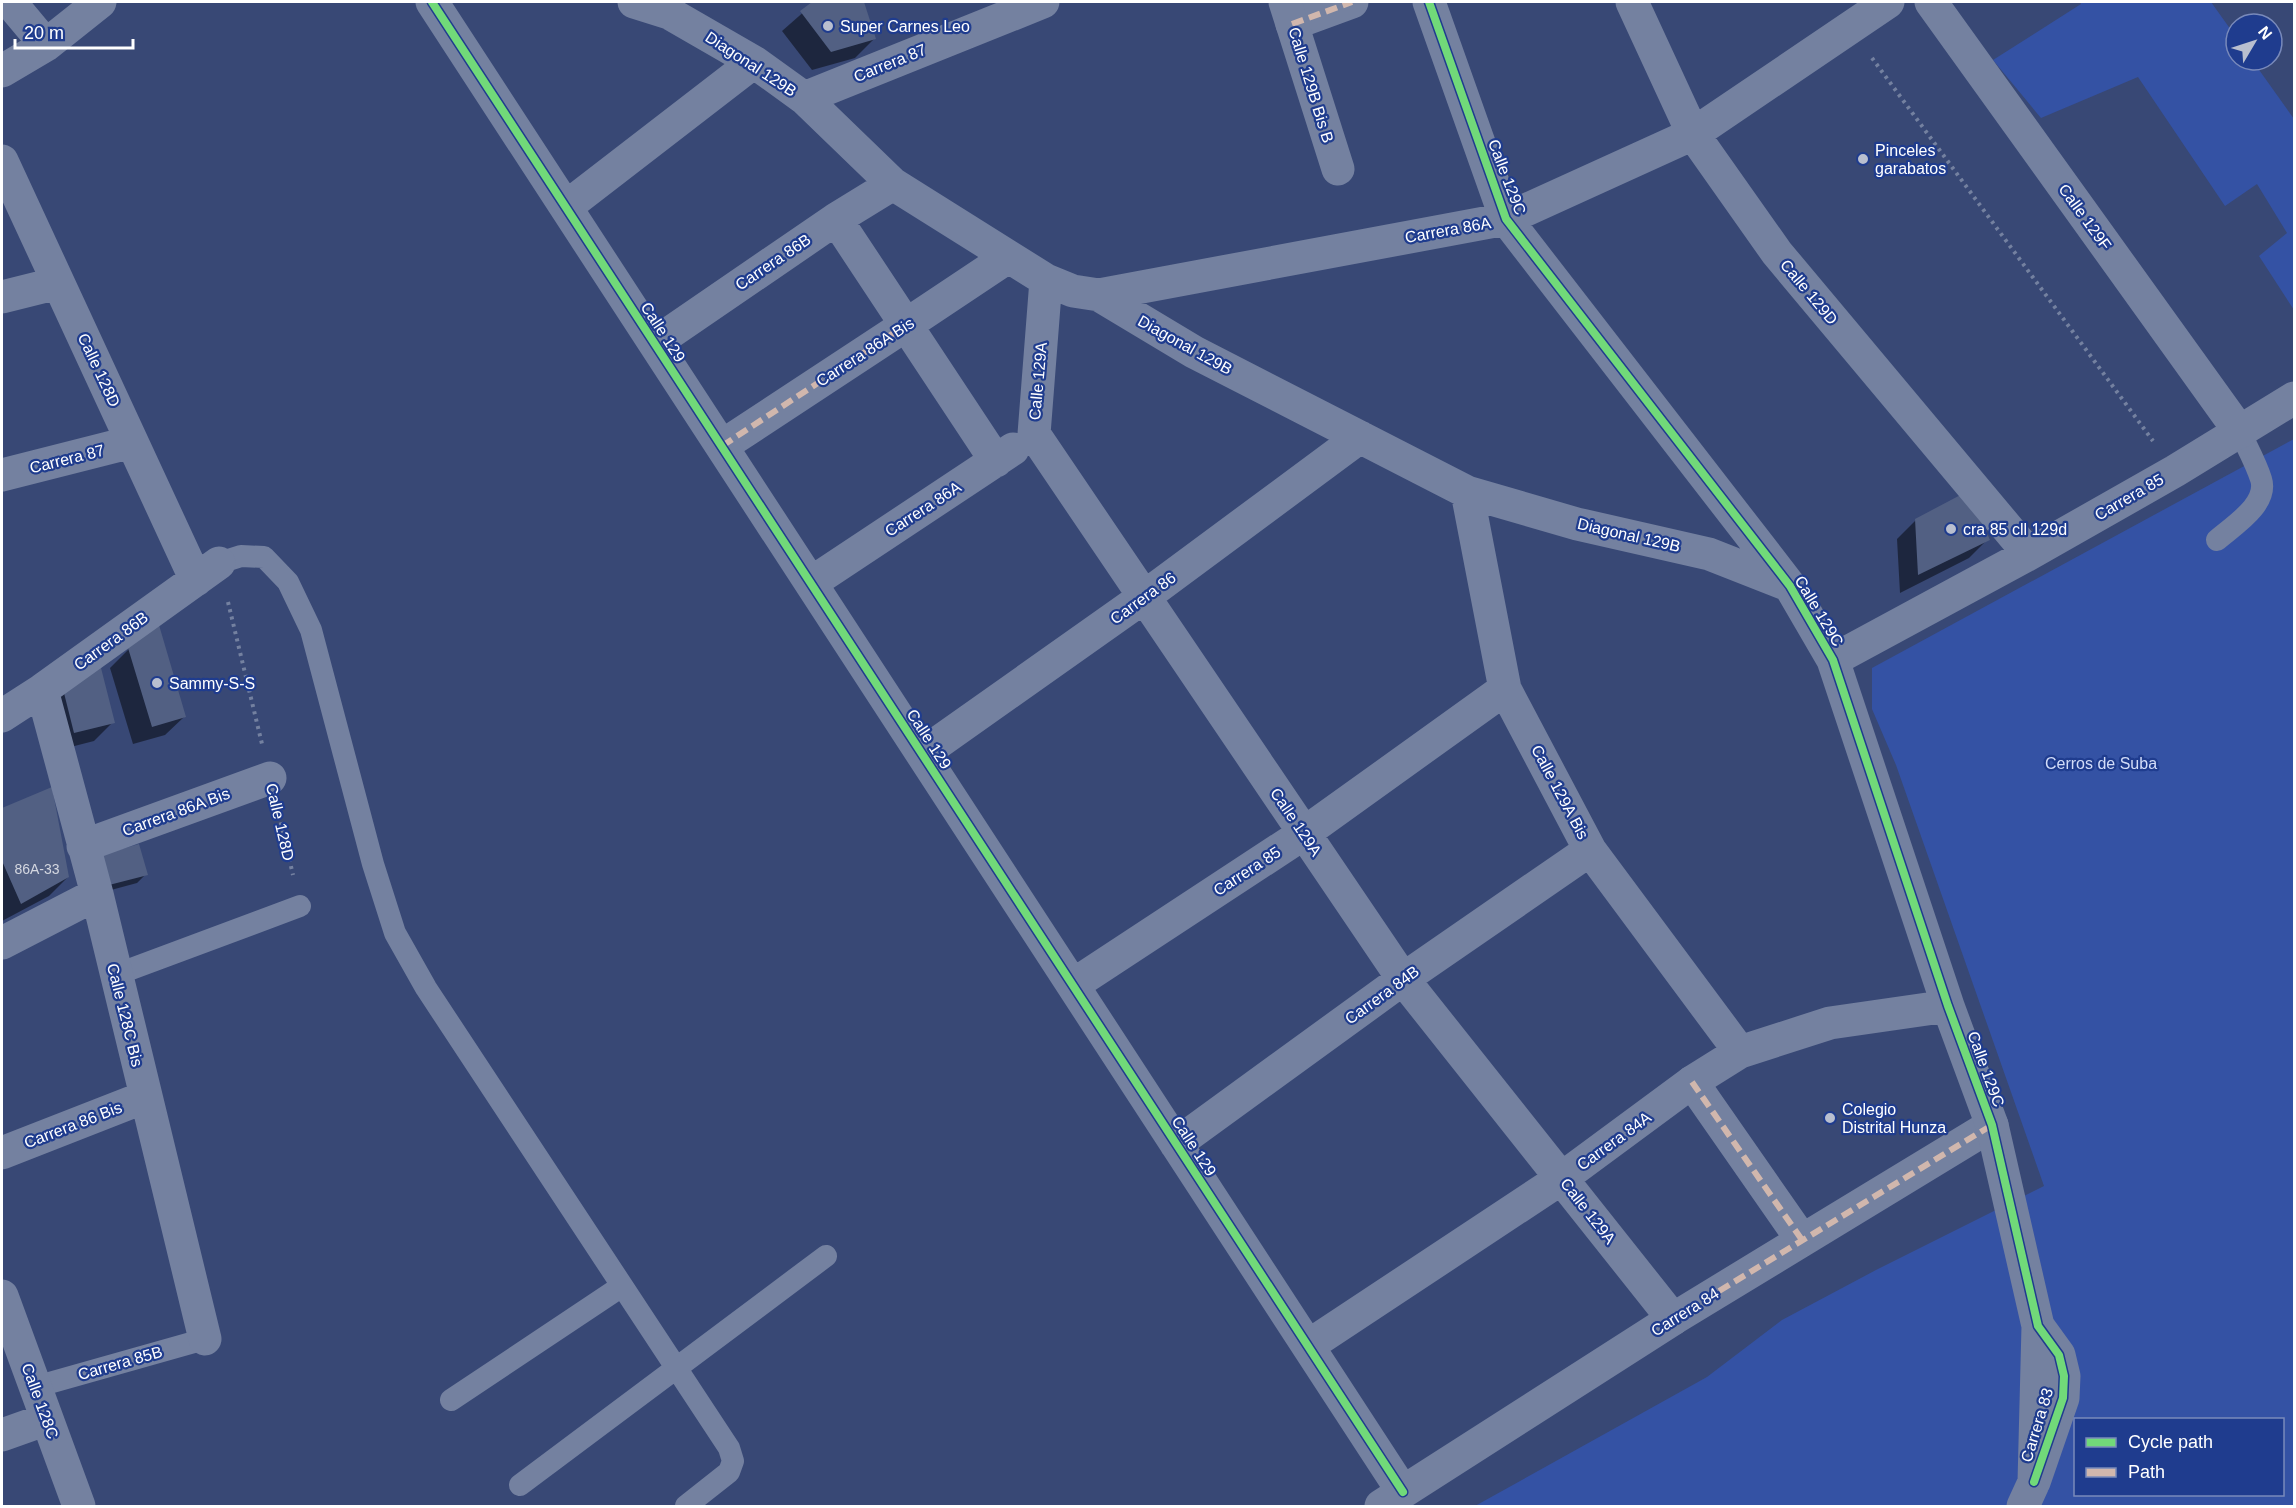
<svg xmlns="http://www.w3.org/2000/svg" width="2296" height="1508" font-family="Helvetica,sans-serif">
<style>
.green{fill:#3452a4;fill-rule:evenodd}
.shadow{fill:#0007}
.building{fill:#526083}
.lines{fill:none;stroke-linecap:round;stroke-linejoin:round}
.path{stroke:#7481a0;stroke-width:4;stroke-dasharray:3 4.5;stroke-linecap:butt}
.service{stroke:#7481a0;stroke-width:22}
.pedestrian{stroke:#7481a0;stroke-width:33}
.minor{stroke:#7481a0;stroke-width:33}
.quiet{stroke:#d1b7ad;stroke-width:6;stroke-dasharray:12 6;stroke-linecap:butt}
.cycleway-casing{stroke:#1f3c8e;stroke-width:11}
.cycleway{stroke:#71d979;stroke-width:8}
.poi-dot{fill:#b9bfcf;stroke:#1f3c8e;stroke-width:2}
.labels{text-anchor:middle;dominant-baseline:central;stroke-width:4.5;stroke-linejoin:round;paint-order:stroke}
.number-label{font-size:14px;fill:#d4d7e0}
.poi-label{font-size:16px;fill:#fff;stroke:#1f3c8e;text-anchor:start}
.street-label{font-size:16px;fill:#fff;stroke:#1f3c8e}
.park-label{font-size:16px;fill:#d3ddf9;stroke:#1f3c8e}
</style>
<rect width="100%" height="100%" fill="#384875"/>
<!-- green -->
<path class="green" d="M2080,2H2211L2236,37V60H2252L2294,119V310L2259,256L2287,233L2257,184L2225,206L2138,77L2041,118L1993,60L2081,4Z
M2294,439V1506H1475L1707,1377L1782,1320L1876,1270L2044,1186L1896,765L1872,709V668ZM2076,1420H2282V1494H2076Z"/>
<!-- shadow -->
<path class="shadow" d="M815,2H863L874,39L855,58L812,70L782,31Z
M1916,520L1988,539L1969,558L1900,593L1897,539Z
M129,649L184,717L165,735L133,744L110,668Z
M64,691L113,722L94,741L55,751L45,710Z
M51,789L68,877L49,896L2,921V810Z
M92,866L146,874L137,883L100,893Z"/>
<!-- building -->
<path class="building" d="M812,2H864L876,39L831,52L800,11Z
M1968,491L1990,540L1918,575L1915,519Z
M159,625L186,717L152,727L128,648Z
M100,664L115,723L74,733L63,689Z
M52,787L69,877L21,904L2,861V808Z
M139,844L148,875L109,885L101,855Z"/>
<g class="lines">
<!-- path -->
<path class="path" d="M1872,58L2153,441
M228,602L262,744
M279,815L293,875"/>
<!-- service -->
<path class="service" d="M2217,540C2233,526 2269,504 2261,479C2256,463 2247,447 2240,432
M219,563L241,556L264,557L288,582L311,630L373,864L395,933L426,988L729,1448L733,1461L729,1472L686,1506
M115,975L300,906
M35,1387L205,1339
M451,1400L622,1286
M520,1485L826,1256"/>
<!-- pedestrian -->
<path class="pedestrian" d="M1292,24L1352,2
M722,446L906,325
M1692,1082L1802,1240
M1673,1319L1992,1125"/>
<!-- minor -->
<path class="minor" d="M10,2L46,45
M432,2L1403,1492
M634,2L669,13L754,62L804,98L893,184L1046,280L1073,291L1099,295L1194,352L1467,492L1577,524L1709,554L1788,585
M1285,2L1338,169
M1429,2L1506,219L1790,586L1833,660L1948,1006L1992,1125L2038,1326L2059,1355L2064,1376L2063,1398L2034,1482
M1632,2L1693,134L1777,253L2029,554
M1931,2L2240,432
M2,71L46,45L100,2
M804,98L1043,2
M2,161L196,580
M566,207L754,62
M836,219L996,461
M1046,280L1034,434L1403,979L1673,1319L1381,1506
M1099,295L1506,219L1693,134L1888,2
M2,297L58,283
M906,325L1008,257
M655,343L836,219L893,184
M2,475L132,442
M1467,492L1505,689L1590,850L1740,1052
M811,583L1013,449
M1833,660L2029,554L2175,471L2294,398
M42,690L97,894L205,1339
M2,716L42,690L219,563
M922,754L1144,597L1360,437
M83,846L270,778
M2,943L97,894
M1073,985L1303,834L1505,689
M1176,1144L1403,979L1590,850
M2,1153L145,1097
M2,1296L79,1506
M1308,1346L1562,1178L1692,1082L1740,1052L1830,1023L1948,1006
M2,1435L47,1419
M2023,1506L2034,1482L2038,1326"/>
<!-- quiet -->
<path class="quiet" d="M1292,24L1352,2
M722,446L906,325
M1692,1082L1802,1240
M1673,1319L1992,1125"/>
<!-- cycleway casing -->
<g class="cycleway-casing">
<path id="cycleway" d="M432,2L1403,1492
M1429,2L1506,219L1790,586L1833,660L1948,1006L1992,1125L2038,1326L2059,1355L2064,1376L2063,1398L2034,1482"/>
</g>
<!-- cycleway -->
<use href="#cycleway" class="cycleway"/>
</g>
<!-- markers -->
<g class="poi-dot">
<circle cx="828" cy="26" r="6"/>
<circle cx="1863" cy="159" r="6"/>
<circle cx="1951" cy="529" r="6"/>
<circle cx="157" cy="683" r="6"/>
<circle cx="1830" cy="1118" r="6"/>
</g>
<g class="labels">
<!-- number labels -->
<g class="number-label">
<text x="37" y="869">86A-33</text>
</g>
<!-- poi labels -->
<g class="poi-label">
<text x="840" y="26">Super Carnes Leo</text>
<text x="1875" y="150">Pinceles<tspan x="1875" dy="18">garabatos</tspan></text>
<text x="1963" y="529">cra 85 cll 129d</text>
<text x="169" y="683">Sammy-S-S</text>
<text x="1842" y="1109">Colegio<tspan x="1842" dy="18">Distrital Hunza</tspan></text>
</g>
<!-- street labels -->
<g class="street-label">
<text transform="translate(890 63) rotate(-22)">Carrera 87</text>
<text transform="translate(751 64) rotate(33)">Diagonal 129B</text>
<text transform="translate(1311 85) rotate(73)">Calle 129B Bis B</text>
<text transform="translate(1507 177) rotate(69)">Calle 129C</text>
<text transform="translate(2085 217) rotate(54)">Calle 129F</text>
<text transform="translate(1448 230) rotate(-10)">Carrera 86A</text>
<text transform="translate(773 262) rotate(-34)">Carrera 86B</text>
<text transform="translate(1809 292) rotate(50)">Calle 129D</text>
<text transform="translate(663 332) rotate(57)">Calle 129</text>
<text transform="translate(1185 345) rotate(29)">Diagonal 129B</text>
<text transform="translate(865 352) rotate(-33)">Carrera 86A Bis</text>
<text transform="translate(99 370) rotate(65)">Calle 128D</text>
<text transform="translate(1038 381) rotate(-85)">Calle 129A</text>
<text transform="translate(67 459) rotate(-14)">Carrera 87</text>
<text transform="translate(2129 497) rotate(-30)">Carrera 85</text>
<text transform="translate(923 509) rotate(-33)">Carrera 86A</text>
<text transform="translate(1629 535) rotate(13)">Diagonal 129B</text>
<text transform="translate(1143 598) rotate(-36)">Carrera 86</text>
<text transform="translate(1819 611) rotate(59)">Calle 129C</text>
<text transform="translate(111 641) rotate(-36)">Carrera 86B</text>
<text transform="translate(929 739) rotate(57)">Calle 129</text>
<text transform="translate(1560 792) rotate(62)">Calle 129A Bis</text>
<text transform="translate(176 812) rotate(-20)">Carrera 86A Bis</text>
<text transform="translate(280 822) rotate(77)">Calle 128D</text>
<text transform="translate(1296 822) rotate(56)">Calle 129A</text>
<text transform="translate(1247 871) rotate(-33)">Carrera 85</text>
<text transform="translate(1382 995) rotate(-36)">Carrera 84B</text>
<text transform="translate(125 1015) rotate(76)">Calle 128C Bis</text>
<text transform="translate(1986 1069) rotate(70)">Calle 129C</text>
<text transform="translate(73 1125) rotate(-21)">Carrera 86 Bis</text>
<text transform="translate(1614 1141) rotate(-36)">Carrera 84A</text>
<text transform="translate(1194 1146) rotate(57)">Calle 129</text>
<text transform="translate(1588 1211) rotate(52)">Calle 129A</text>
<text transform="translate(1685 1312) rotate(-32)">Carrera 84</text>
<text transform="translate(120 1363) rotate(-16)">Carrera 85B</text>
<text transform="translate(40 1401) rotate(70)">Calle 128C</text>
<text transform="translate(2037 1425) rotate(-73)">Carrera 83</text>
</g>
<!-- park labels -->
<g class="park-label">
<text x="2101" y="763">Cerros de Suba</text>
</g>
</g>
<!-- border -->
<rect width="2296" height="1508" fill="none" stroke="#ffffff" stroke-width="6"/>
<!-- legend -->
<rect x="2074" y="1418" width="210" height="78" fill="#1f3c8e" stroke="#798abb" stroke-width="1.5"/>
<rect x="2086" y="1438" width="30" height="9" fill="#71d979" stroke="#798abb" stroke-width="1.5"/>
<text x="2128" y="1448" font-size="18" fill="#ffffff">Cycle path</text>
<rect x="2086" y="1468" width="30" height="9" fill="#d1b7ad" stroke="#798abb" stroke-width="1.5"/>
<text x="2128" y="1478" font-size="18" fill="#ffffff">Path</text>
<!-- north arrow -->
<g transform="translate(2254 42) rotate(51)"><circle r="28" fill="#1f3c8e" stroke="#798abb" stroke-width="1.5"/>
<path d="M0-4.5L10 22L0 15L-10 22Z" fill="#b9bfcf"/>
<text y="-9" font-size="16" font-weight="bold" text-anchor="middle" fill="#ffffff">N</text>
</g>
<!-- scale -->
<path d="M15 39v9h118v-9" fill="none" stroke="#ffffff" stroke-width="3"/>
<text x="24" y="39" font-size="18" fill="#ffffff" stroke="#1f3c8e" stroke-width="4.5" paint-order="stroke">20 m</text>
</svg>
